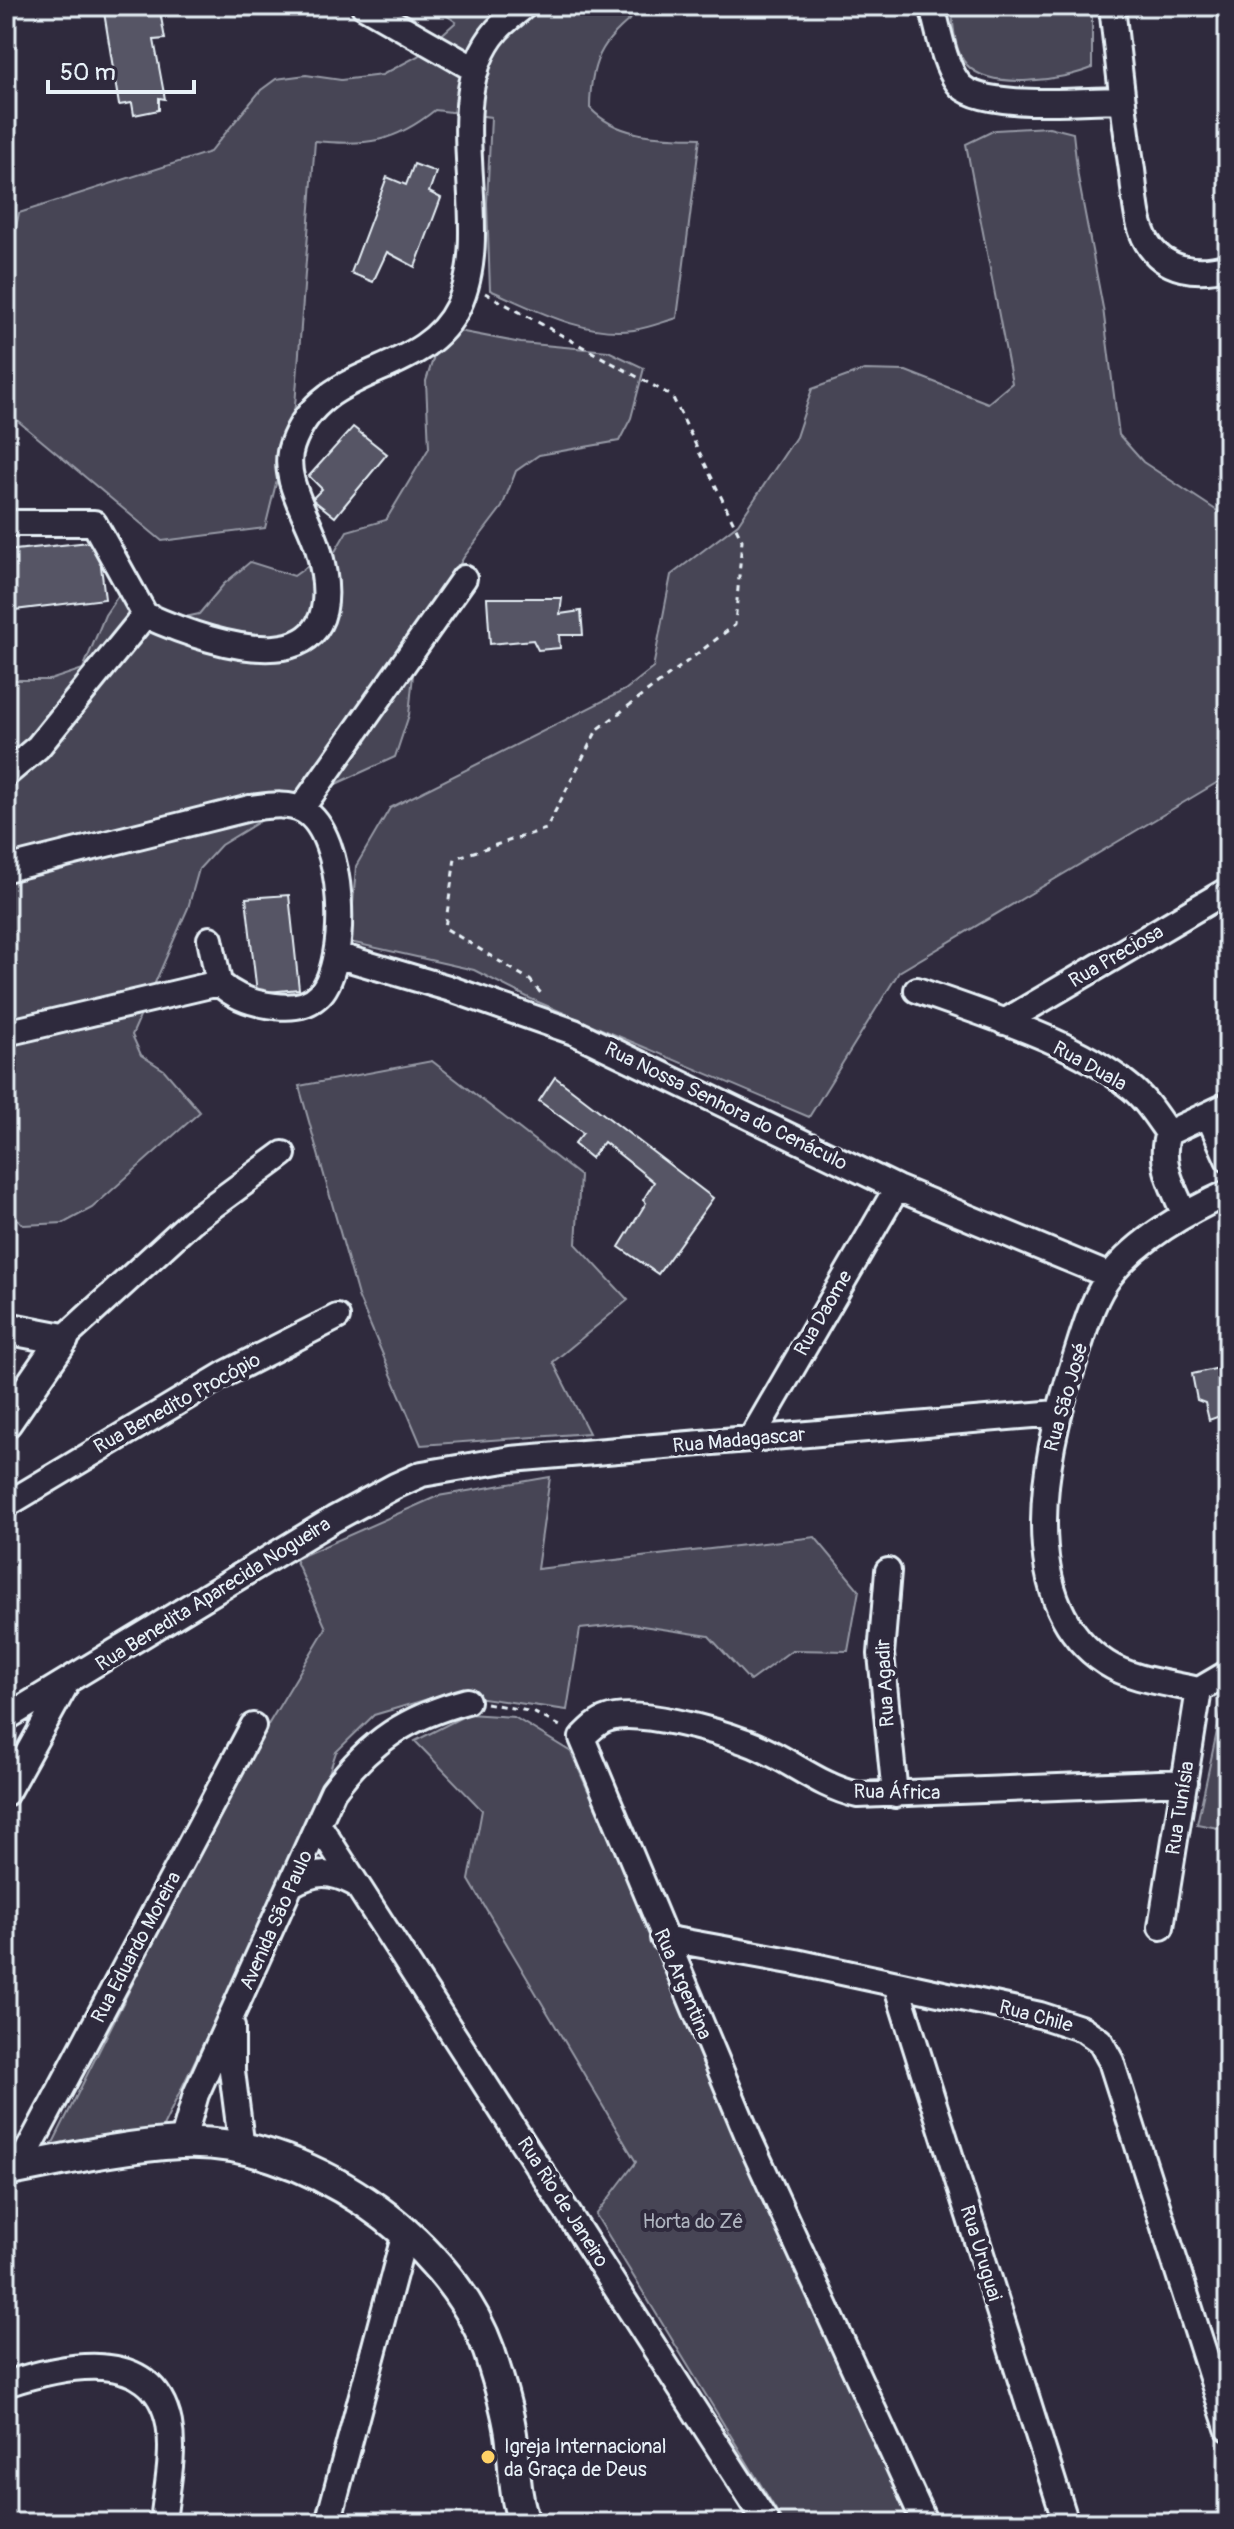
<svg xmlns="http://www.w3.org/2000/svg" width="1234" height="2529" font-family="Pangolin,sans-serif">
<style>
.green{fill:#464455;stroke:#979aa6;stroke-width:2}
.building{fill:#575565;stroke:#e8f1f8;stroke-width:2}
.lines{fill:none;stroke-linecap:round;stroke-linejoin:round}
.minor-casing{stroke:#e8f1f8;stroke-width:30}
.major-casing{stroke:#e8f1f8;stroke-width:36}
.path{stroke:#e8f1f8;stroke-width:3;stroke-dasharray:6 6;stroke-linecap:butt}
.minor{stroke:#2f2a3d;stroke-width:24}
.major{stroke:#2f2a3d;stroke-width:30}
.poi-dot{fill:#ffd166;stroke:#2f2a3d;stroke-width:3}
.labels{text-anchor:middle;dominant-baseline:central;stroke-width:8;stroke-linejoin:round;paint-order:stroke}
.street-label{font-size:20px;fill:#e8f1f8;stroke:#2f2a3d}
.park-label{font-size:20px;fill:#afb4bf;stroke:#2f2a3d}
.poi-label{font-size:20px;fill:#e8f1f8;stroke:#2f2a3d;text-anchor:start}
</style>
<rect width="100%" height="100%" fill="#2f2a3d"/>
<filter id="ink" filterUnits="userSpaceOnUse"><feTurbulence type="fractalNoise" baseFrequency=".0125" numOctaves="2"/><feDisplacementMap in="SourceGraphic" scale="16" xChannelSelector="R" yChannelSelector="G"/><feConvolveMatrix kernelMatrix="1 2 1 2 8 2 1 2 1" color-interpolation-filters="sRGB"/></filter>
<g filter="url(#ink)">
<!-- green -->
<path class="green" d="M433,6H646C606,38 590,54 590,108C618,138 660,137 700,138L677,318C663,322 648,328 634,330C584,337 534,309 490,290L487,203L491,117L435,110C394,143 366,146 315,141L295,406L265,528L162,541L6,411V274L19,213L210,152L261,90L276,79L306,75L341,80L382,75L418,56L456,22Z
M951,6H1092V68C1063,80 991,91 967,65C953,50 954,25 951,6Z
M1049,127L1073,133L1078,177L1103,308L1119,435L1143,462L1228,518V776L899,972L809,1117L531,999L474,970L350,942L356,866L390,808L625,690L653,668L671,575L738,524L796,437L812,389L864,370L906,371L988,403L1012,383L966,144L995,130Z
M443,328L521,343L608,351L644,368L631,418L619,441L539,455L516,471L502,507L464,557L432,611L415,654L409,715L395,757L277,811L221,845L199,869L188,908L132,1035L141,1055L164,1070L200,1112L92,1208L64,1223L23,1225L6,1206V680H50L83,669L105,615L122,590L172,620L199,614L224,584L250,562L294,576L315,561L330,560L347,531L386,520L429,448L426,381Z
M432,1061L580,1176L576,1244L628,1300L553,1362L589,1433L421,1445L358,1296L299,1086Z
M550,1477L537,1569L815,1537L859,1590L848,1651L792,1650L750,1681L709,1636L629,1624L580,1629L567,1710L448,1693L374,1715L336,1752L319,1803L161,2131L51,2147L232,1785L326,1628L295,1559L438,1496Z
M1228,1695V1830L1197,1824L1224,1699Z
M468,1714L514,1717L571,1752L913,2523H784L596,2215L636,2162L469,1880L482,1810L415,1741Z"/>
<!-- building -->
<path class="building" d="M103,6H159L165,39L154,40L165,99L159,98V110L134,115L132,103L119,105Z
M414,164L436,172L429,192L441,198L415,267L387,252L373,282L351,273L387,177L406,185Z
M353,427L387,454L335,517L312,499L322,489L309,476Z
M98,541L105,599L6,611V551Z
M487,598H562L560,614L581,611L583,635H559L560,648L538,650L533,640L490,644Z
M289,895L299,989L257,993L246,898Z
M555,1077L713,1198L658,1274L619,1247L646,1203L643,1200L654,1182L604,1142L591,1158L574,1144L583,1133L539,1101Z
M1228,1366V1413L1209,1420L1205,1403L1197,1400L1192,1374Z"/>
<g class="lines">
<!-- minor casing -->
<g class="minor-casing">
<path id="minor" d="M364,6L476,70
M932,6C939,31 943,62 958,83C978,111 1087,100 1122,100
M1112,6C1118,61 1124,116 1132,170C1135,192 1135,222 1147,242C1164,271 1198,275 1228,266
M6,523H94L145,615
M6,774L38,747L145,615C220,649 359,691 318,548C309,517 280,478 292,445C322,360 422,381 458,307C497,226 436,100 497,30C505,21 515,14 524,6
M301,809L464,578
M6,869L250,808C267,806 289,802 304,811C345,834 350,961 320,994C308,1007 291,1008 275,1006C254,1004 234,997 219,983L6,1033
M210,939L219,983
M336,955L448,988L574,1032L897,1188L1110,1276
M917,990C985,1015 1072,1040 1129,1086C1145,1098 1156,1116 1168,1133
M1004,1022L1228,890
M1209,1117L1228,1159
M1168,1133C1158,1161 1173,1188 1184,1213
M1168,1133L1228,1105
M1228,1193C1188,1211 1137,1240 1110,1276C1092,1299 1084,1332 1075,1359C1046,1447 1011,1601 1106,1663C1132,1680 1169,1683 1199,1690L1228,1673
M63,1339L192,1221L283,1154
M751,1439L897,1188
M6,1505L225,1374L337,1317
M888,1571L881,1654L895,1795
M6,1718L334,1519L395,1486L422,1474L511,1459L1057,1413
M6,1793L65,1686
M318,1824L767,2523
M292,1884C316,1871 330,1871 354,1883
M1161,1927L1199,1690
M663,1938L796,1962L1040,2015L1083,2029L1100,2041L1111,2061L1228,2428
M896,1984L1066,2523
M232,2027V2071L242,2149
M182,2143L196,2094L333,1791C370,1741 407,1717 467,1701
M18,2169L253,1726
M6,2384C61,2366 153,2344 169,2423C175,2455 166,2491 163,2523
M328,2523L405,2233
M925,2523L750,2141L582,1738C589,1731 597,1722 607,1719C636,1708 717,1731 746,1742C786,1756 817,1786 858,1795L1185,1782"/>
</g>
<!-- major casing -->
<g class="major-casing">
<path id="major" d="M6,1328L63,1339L6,1422
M6,2171C63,2160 121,2146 180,2143C301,2136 449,2237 489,2351C498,2378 507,2406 511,2434C515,2463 513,2495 525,2523"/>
</g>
<!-- path -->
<path class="path" d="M485,293L672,396L742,540L735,625L597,730L546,829L455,858L445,928L530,980L544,997
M486,1703L533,1712L562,1727"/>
<!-- minor -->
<use href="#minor" class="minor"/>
<!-- major -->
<use href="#major" class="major"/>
</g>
</g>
<!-- markers -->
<circle class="poi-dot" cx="488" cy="2457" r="8"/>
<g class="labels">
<!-- street labels -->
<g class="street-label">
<text transform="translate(1116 956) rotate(-30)">Rua Preciosa</text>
<text transform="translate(1090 1066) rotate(29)">Rua Duala</text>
<text transform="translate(726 1106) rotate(26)">Rua Nossa Senhora do Cenáculo</text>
<text transform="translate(823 1313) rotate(-60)">Rua Daome</text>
<text transform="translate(1066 1397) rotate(-74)">Rua São José</text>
<text transform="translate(177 1403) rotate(-29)">Rua Benedito Procópio</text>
<text transform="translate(739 1440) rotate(-5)">Rua Madagascar</text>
<text transform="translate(213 1594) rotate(-32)">Rua Benedita Aparecida Nogueira</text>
<text transform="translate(885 1683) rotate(-93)">Rua Agadir</text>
<text transform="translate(897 1792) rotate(1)">Rua África</text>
<text transform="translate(1180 1808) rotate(-81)">Rua Tunísia</text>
<text transform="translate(276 1920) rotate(-66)">Avenida São Paulo</text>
<text transform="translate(136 1947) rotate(-62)">Rua Eduardo Moreira</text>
<text transform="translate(683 1984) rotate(67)">Rua Argentina</text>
<text transform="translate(1036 2016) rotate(15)">Rua Chile</text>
<text transform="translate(563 2202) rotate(57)">Rua Rio de Janeiro</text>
<text transform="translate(981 2253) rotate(73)">Rua Uruguai</text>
</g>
<!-- park labels -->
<g class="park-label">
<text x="693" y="2221">Horta do Zê</text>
</g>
<!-- poi labels -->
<g class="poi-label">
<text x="504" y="2446">Igreja Internacional<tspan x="504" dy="23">da Graça de Deus</tspan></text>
</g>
</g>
<!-- margin -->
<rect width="1234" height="2529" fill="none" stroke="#2f2a3d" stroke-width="32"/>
<rect x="16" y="16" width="1202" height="2497" fill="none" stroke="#e8f1f8" stroke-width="3" filter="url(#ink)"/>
<!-- scale -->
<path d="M48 80v12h146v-12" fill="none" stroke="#e8f1f8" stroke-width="4"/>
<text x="60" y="80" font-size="24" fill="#e8f1f8" stroke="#2f2a3d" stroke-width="6" paint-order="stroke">50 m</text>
</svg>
